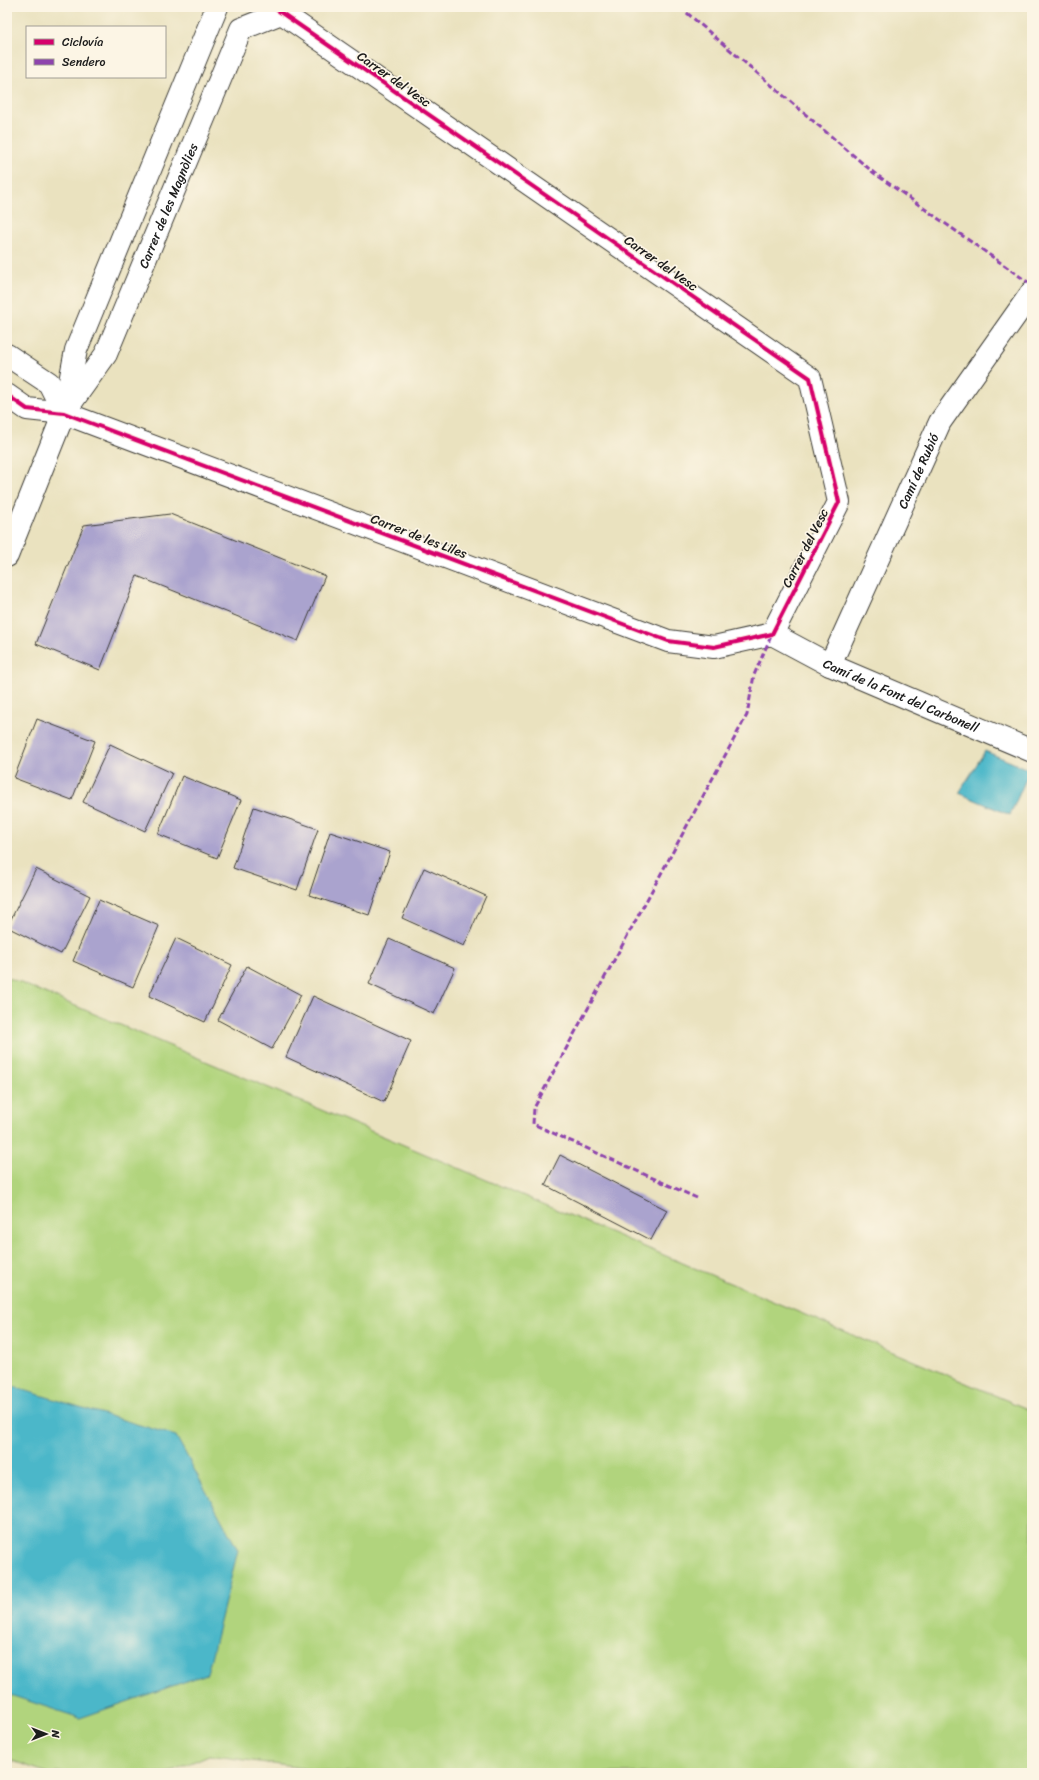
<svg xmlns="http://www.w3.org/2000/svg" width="1039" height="1780" font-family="Sriracha,sans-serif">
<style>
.green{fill:#b1d47d;stroke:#66784c}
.water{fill:#4cb7c9;stroke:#346a72}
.building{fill:#aaa3ce}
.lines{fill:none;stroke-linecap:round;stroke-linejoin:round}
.street-casing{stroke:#3b3a34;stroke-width:24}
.street{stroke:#fff;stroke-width:22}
.quiet{stroke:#8e44ad;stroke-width:3;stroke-dasharray:6 3;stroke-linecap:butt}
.cycleway-casing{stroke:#fcf5e5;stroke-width:6}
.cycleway{stroke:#d6006c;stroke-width:4}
.labels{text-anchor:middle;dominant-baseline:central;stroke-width:3.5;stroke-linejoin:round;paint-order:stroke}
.street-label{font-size:13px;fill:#1c1c1c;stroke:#fcf5e5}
</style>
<rect width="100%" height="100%" fill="#fcf5e5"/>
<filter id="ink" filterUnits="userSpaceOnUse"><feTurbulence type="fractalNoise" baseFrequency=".025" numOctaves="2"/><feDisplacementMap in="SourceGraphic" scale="8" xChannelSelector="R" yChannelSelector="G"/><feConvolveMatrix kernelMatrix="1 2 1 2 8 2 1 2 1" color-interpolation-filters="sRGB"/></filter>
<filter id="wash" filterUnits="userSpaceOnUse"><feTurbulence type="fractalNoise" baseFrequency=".012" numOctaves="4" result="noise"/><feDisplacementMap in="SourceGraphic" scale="16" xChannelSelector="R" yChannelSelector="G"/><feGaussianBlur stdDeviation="0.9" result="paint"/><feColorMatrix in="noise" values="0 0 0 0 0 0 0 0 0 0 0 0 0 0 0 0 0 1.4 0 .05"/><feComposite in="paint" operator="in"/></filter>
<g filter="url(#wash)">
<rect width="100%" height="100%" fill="#eae2bf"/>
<!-- green -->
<path class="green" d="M7,977L1032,1411V1773H337L209,1755L167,1773H48L7,1759Z"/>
<!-- water -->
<path class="water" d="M985,751L1030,770L1010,815L959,793Z
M7,1385L176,1436L238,1550L207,1674L80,1718L7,1694Z"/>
<g id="blocks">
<!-- building -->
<path class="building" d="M170,514L325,576L298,641L137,576L100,670L36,644L84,525Z
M37,719L95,741L72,800L14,778Z
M110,744L172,773L145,831L83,802Z
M182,776L241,800L217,858L158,834Z
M254,807L318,829L297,890L233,868Z
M330,832L390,852L369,915L309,895Z
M424,868L486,896L464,946L402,918Z
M36,869L90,896L61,954L7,927Z
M99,900L159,926L133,987L73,961Z
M176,938L232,965L205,1022L149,996Z
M389,939L455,968L434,1014L369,984Z
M247,966L301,995L272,1049L218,1020Z
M313,996L411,1041L384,1102L286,1057Z
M560,1155L667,1210L651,1240L545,1185Z"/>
</g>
</g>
<g filter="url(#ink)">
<use href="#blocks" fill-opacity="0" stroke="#3b3a34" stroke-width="1"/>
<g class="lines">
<!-- street casing -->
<g class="street-casing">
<g id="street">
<path d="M273,7L810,378L839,502L772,634"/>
<path d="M7,355L49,383L64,413"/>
<path d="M7,395L27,409L64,413L668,641L714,647L772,634"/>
<path id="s1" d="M68,407L106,354L241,29L281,13"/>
<path d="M7,556L64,413L76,350L217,7"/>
<path id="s2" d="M772,634L830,665L1032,751"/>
<path id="s3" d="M830,665L940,422L1032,292"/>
</g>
</g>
<!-- street -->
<use href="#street" class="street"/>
<!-- quiet -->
<path class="quiet" d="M680,7L874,173L1032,285
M697,1198L533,1124L534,1108L747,715L754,675L772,634"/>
<!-- cycleway casing -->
<g class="cycleway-casing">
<path id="cycleway" d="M7,395L27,409L64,413L668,641L714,647L772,634L839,502L810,378L273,7"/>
</g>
<!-- cycleway -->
<use href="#cycleway" class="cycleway"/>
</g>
</g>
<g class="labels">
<!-- street labels -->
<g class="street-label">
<text transform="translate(394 79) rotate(35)">Carrer del Vesc</text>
<text stroke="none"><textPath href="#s1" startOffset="226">Carrer de les Magnòlies</textPath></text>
<text transform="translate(661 263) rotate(35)">Carrer del Vesc</text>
<text stroke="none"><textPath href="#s3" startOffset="213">Camí de Rubió</textPath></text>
<text transform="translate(419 536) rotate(21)">Carrer de les Liles</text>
<text transform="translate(805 548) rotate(-63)">Carrer del Vesc</text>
<text stroke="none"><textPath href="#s2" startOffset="143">Camí de la Font del Carbonell</textPath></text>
</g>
</g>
<!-- margin -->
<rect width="1039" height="1780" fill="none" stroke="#fcf5e5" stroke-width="24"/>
<!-- legend -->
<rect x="26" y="26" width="140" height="52" fill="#fcf5e5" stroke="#a29e95"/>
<rect x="34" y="39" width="20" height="6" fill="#d6006c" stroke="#a29e95"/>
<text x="62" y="46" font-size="12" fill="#1c1c1c">Ciclovía</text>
<rect x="34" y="59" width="20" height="6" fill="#8e44ad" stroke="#a29e95"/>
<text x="62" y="66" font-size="12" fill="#1c1c1c">Sendero</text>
<!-- north arrow -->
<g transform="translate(46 1734) rotate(90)" stroke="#fcf5e5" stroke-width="3" paint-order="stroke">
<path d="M0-3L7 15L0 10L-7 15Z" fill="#1c1c1c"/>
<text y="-6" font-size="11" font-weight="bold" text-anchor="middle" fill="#1c1c1c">N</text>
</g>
</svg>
